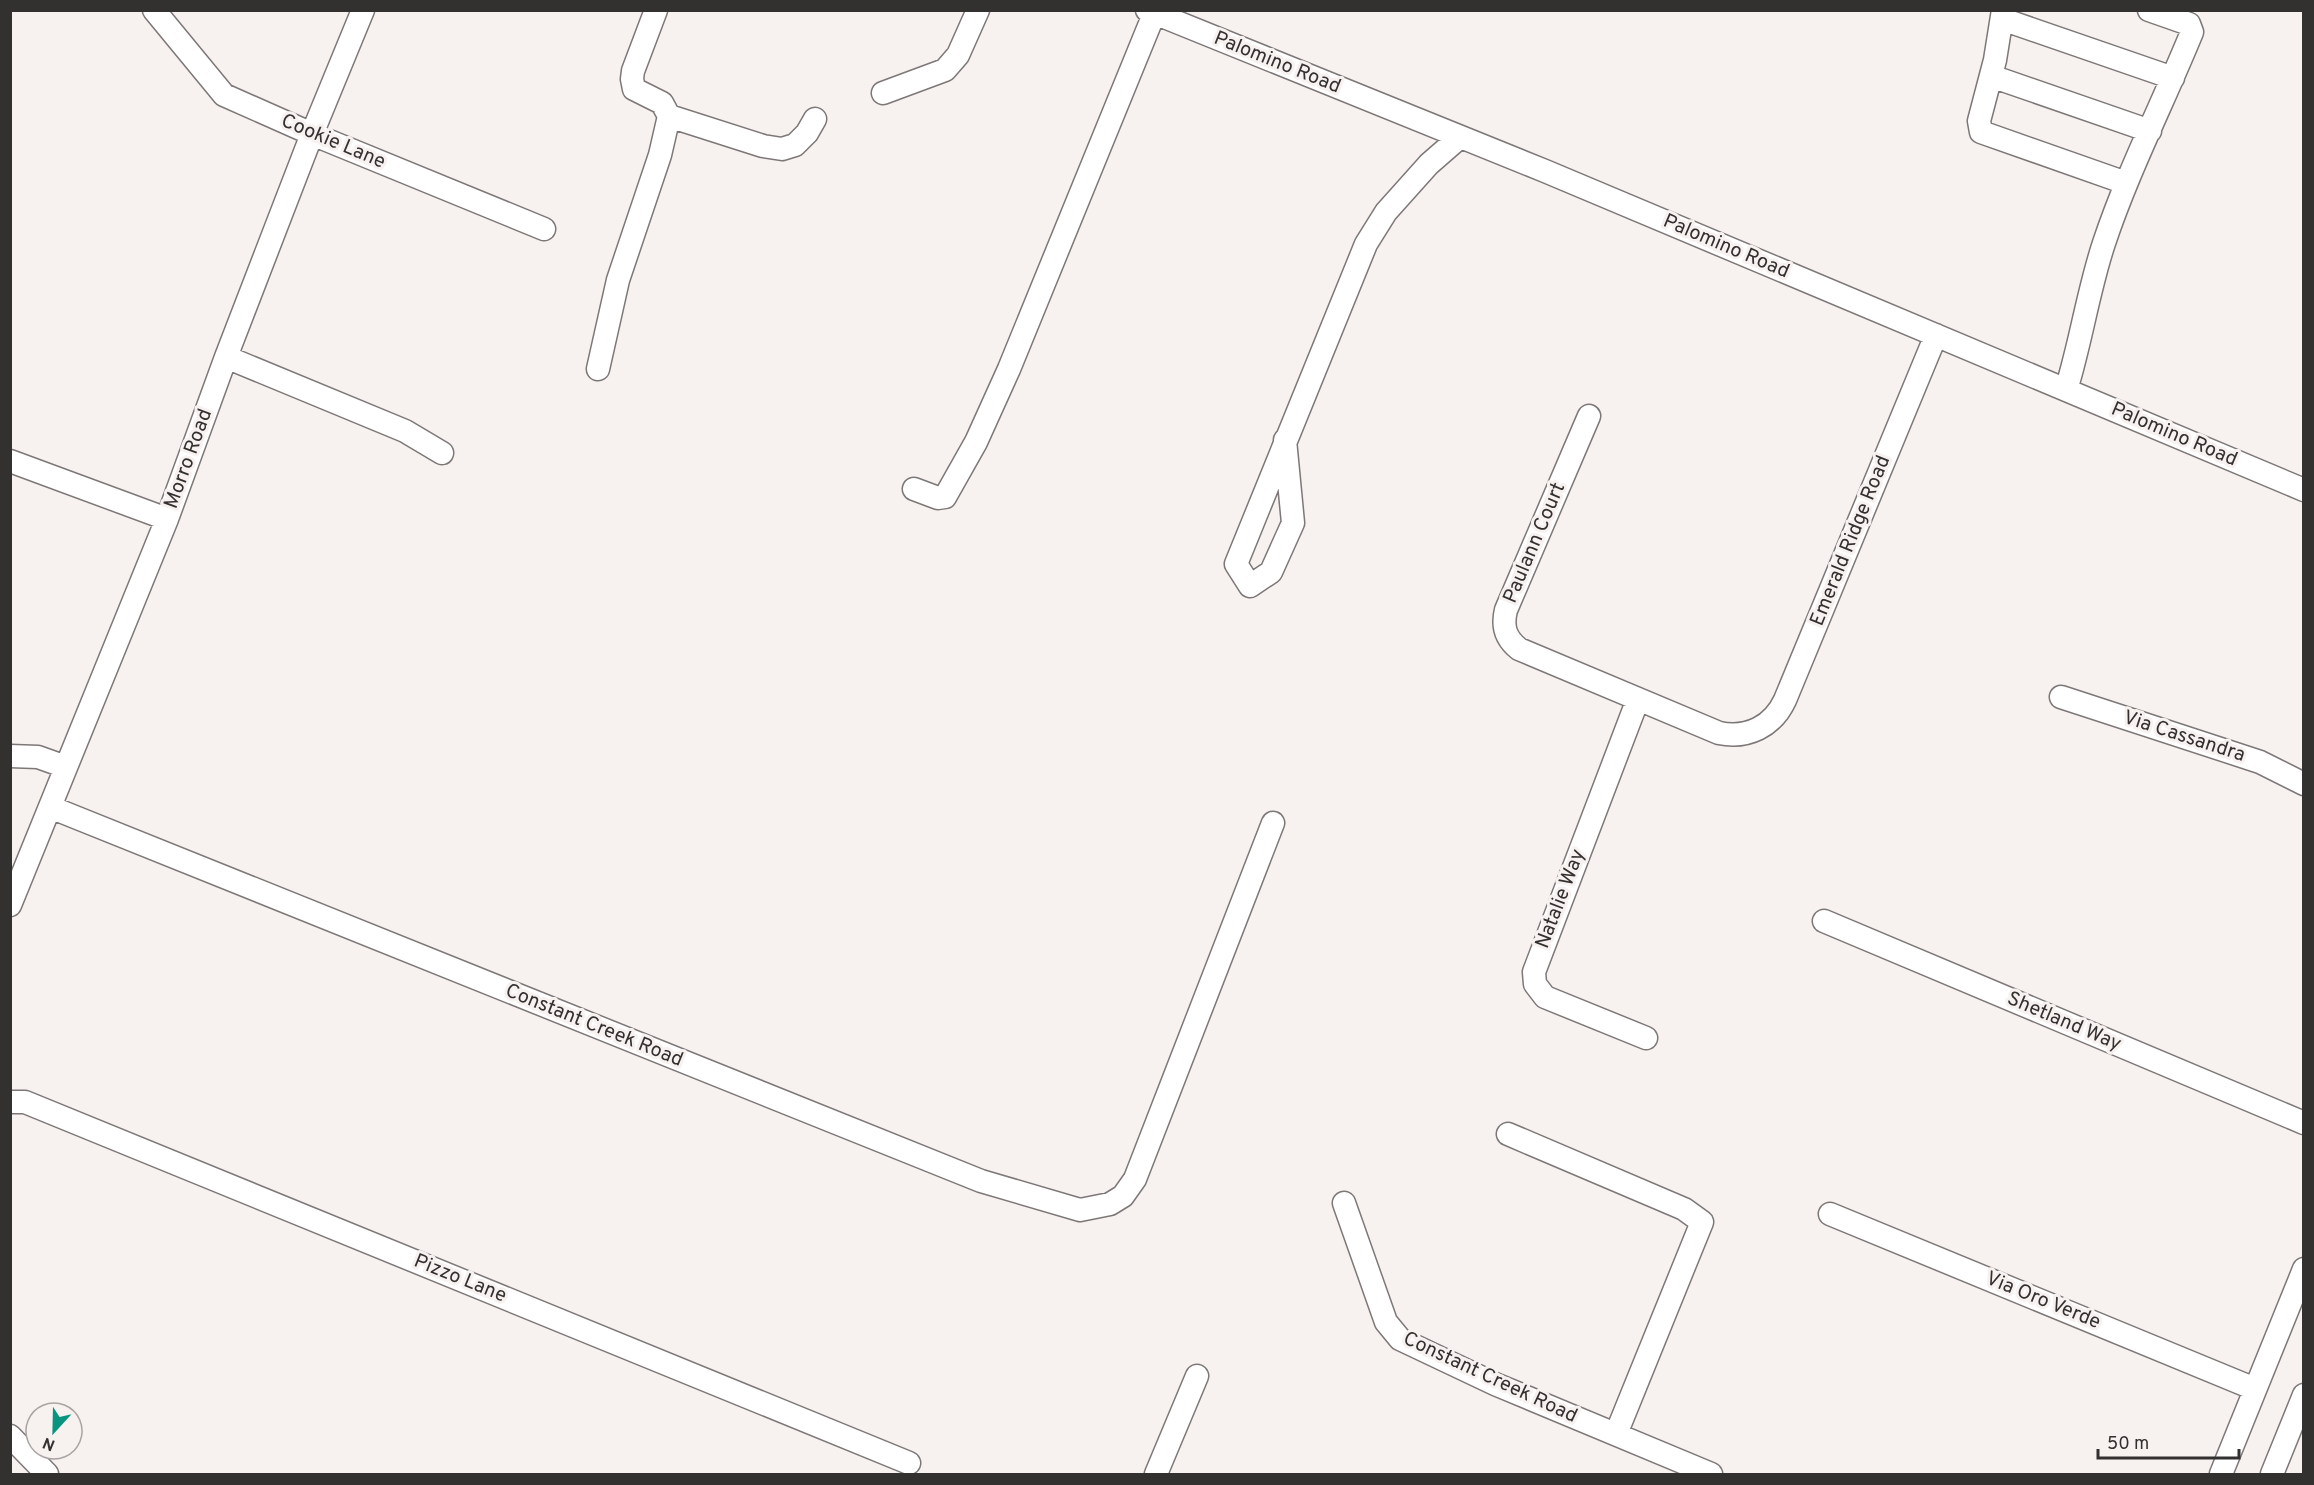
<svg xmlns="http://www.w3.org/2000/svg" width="2314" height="1485" font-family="Overpass,sans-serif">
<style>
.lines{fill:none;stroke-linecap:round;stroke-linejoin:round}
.minor-casing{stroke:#7d7877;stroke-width:25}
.minor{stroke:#fff;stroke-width:22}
.labels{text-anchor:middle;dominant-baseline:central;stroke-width:6;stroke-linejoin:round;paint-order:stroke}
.street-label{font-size:20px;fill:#333030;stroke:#f7f1f0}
</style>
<rect width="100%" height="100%" fill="#f7f1f0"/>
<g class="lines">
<!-- minor casing -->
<g class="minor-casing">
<path id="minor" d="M154,10L224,95L312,134L544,229
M1147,10L1545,171L2304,490
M2003,10L1995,60L1979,121L1981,132L2126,183
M2002,19L2173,78
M1991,76L2150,131
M883,93L945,70L958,55L978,10
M669,116L763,146L782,149L795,145L807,133L815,119
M226,357L405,431L442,453
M598,369L618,280L660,155L669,116L662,103L634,89L632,79L633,71L656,10
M2066,390C2081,342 2088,291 2104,243C2128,171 2163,103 2192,32L2189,24L2149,10
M1589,416L1506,610C1502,626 1505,638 1519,649L1719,733C1748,739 1773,726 1785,700L1936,335
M1285,440L1293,523L1271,572L1250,586L1236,564L1366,244L1386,212L1429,164L1460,137
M10,461L167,519
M914,489L938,498L945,497L976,442L1009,369L1154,14
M2061,697L2260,762L2304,784
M1638,699L1534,972L1535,984L1545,997L1646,1038
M10,756L38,757L66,767
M50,807L981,1181L1080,1210L1110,1204L1123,1196L1135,1179L1273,823
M10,905L167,519L226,357L312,134L363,10
M1824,921L2304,1123
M10,1102H25L909,1463
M1508,1134L1684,1209L1702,1222L1616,1434
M1344,1203L1386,1322L1400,1339L1495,1384L1711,1474
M1830,1214L2255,1389
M10,1436L47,1474
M1156,1474L1197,1376
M2221,1474L2304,1269
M2272,1474L2304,1395"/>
</g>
<!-- minor -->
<use href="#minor" class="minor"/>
</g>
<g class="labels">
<!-- street labels -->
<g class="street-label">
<text transform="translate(1277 63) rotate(22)">Palomino Road</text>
<text transform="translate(333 142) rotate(23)">Cookie Lane</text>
<text transform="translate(1726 247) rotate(23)">Palomino Road</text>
<text transform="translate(2174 435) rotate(23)">Palomino Road</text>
<text transform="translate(189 459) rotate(-70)">Morro Road</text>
<text transform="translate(1851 541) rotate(-68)">Emerald Ridge Road</text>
<text transform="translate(1535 543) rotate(-67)">Paulann Court</text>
<text transform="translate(2184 737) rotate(18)">Via Cassandra</text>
<text transform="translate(1561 899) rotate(-69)">Natalie Way</text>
<text transform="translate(2064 1022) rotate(23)">Shetland Way</text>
<text transform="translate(594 1026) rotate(22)">Constant Creek Road</text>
<text transform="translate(460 1279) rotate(22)">Pizzo Lane</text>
<text transform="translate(2043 1301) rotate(22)">Via Oro Verde</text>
<text transform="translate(1490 1378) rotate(25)">Constant Creek Road</text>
</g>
</g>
<!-- border -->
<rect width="2314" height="1485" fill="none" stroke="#333030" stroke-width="24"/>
<!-- north arrow -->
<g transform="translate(54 1431) rotate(202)"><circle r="28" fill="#f7f1f0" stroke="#a9a4a3" stroke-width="1.5"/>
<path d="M0-4.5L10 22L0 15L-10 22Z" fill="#09947f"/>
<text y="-9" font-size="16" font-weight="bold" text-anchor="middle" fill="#333030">N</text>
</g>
<!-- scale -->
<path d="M2098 1449v9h141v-9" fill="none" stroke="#333030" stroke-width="3"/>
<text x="2107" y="1449" font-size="18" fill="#333030" stroke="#f7f1f0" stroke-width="4.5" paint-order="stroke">50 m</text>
</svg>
